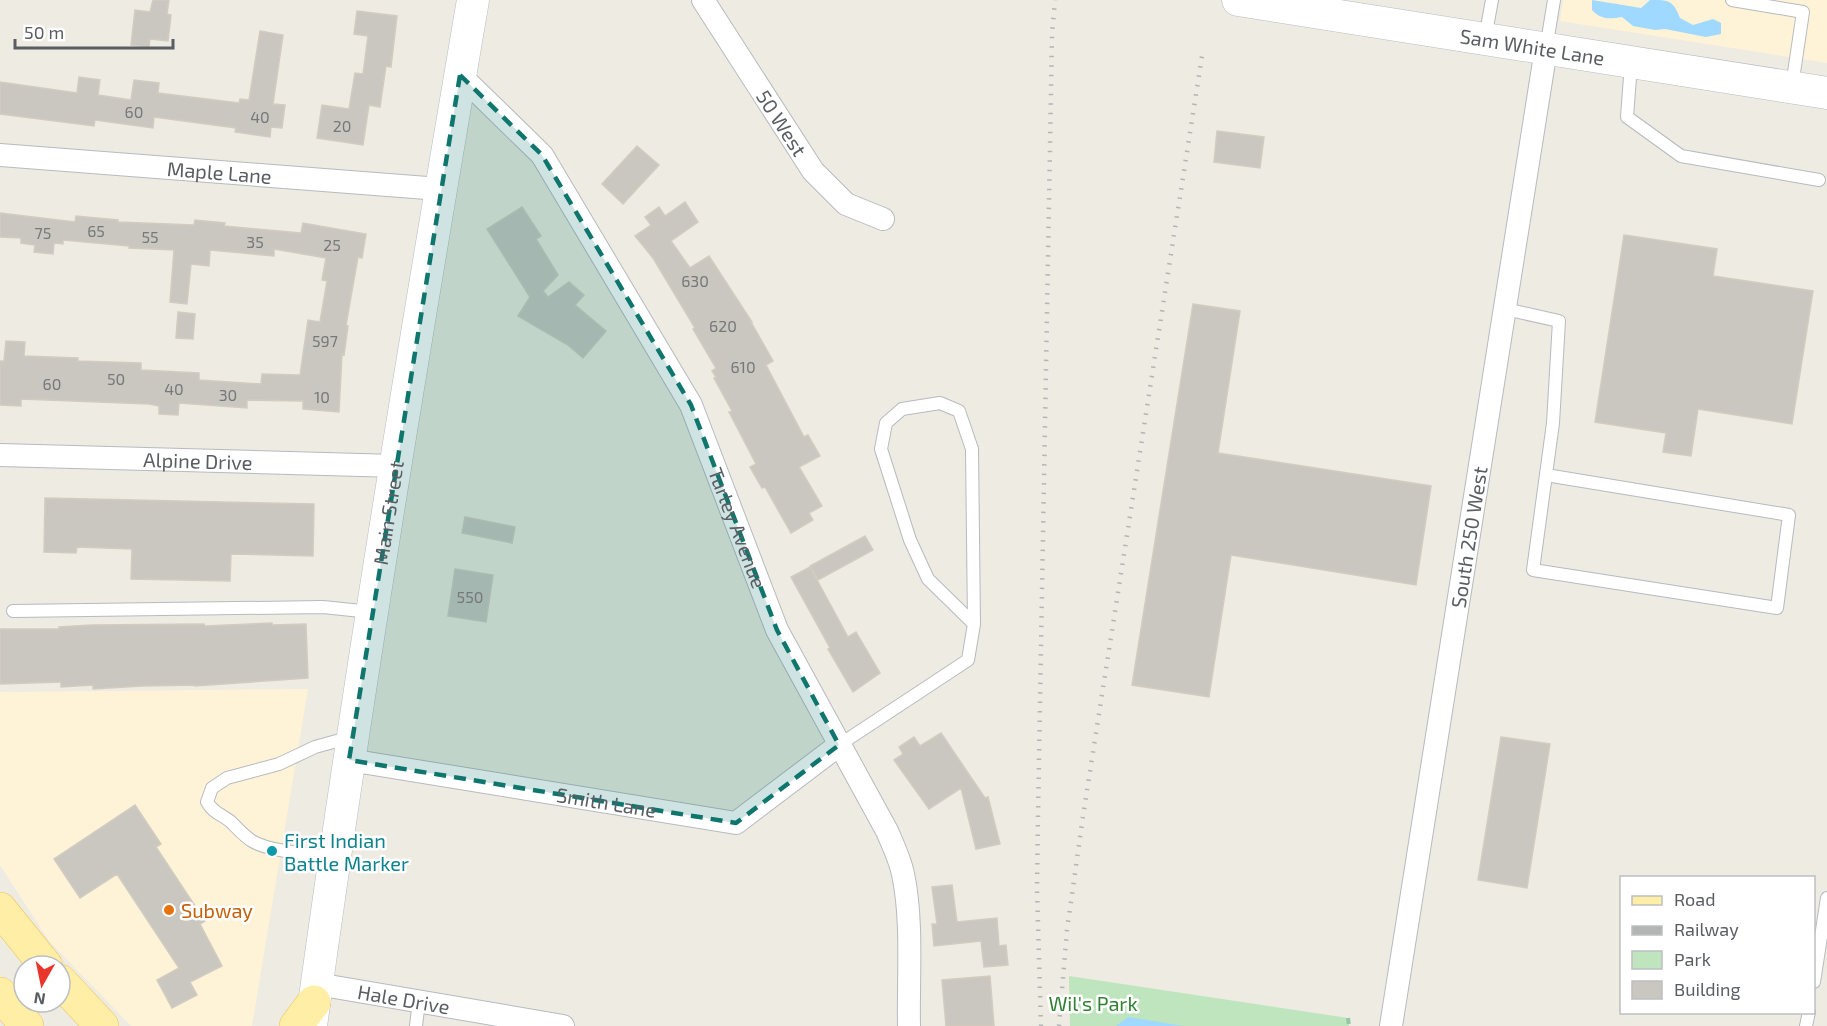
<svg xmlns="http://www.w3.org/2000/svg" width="1827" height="1026" font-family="'Exo 2',sans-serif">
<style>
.commercial{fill:#fef3d7}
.green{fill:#bfe5be}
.water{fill:#a0d9ff}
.building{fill:#cac7c1;stroke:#d2ccc0;stroke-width:1.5}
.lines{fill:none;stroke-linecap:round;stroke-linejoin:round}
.lane-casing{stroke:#b7babf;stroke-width:14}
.street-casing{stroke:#b7babf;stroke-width:24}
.secondary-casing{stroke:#b8bbc1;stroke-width:33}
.primary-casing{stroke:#f2c157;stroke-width:34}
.path{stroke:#97c6a4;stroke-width:4;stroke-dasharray:6 3;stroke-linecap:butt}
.lane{stroke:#fff;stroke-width:12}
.street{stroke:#fff;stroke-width:22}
.secondary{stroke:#fff;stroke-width:32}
.primary{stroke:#ffeea5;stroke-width:33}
.rail{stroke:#b3b4b4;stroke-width:4.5;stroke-dasharray:1.5 8;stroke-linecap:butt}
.marked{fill:#0f766e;fill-opacity:0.2;stroke:#0f766e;stroke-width:4.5;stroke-dasharray:12 8;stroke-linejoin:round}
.culture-dot{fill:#0f9aa8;stroke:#fff;stroke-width:2}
.food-dot{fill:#e8710a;stroke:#fff;stroke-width:2}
.labels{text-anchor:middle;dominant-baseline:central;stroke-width:5;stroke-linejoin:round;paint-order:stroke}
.number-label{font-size:16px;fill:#76787a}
.street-label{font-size:20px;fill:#5a5e63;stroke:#fff}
.culture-label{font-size:20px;fill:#0d838f;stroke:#fff;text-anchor:start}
.food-label{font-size:20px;fill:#c56008;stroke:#fff;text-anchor:start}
.park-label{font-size:20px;fill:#338134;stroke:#fff}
</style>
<rect width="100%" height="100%" fill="#edebe2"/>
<!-- commercial -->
<path class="commercial" d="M1563,0H1827V63L1560,21Z
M308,689L252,1026H131L49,941L0,865V692Z"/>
<!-- green -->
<path class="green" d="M1069,976L1348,1018L1349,1026H1070Z"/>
<!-- water -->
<path class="water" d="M1592,0L1641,8L1650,0C1669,0 1673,0 1680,18L1693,25L1713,19L1721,23V34L1706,37L1665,29L1655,30L1633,26L1622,17C1610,19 1601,20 1592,10Z
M1128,1017L1184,1026H1116Z"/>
<!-- building -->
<path class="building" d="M153,0H169L167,14L171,15L168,41L150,39L149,47L131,45L135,10L150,12Z
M357,11L397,16L391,67L386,66L380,107L369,105L363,145L317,138L322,105L349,109L355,73L363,74L368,36L354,34Z
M260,31L283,35L273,104L285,105L282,128L271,127L270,137L235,132L236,128L154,117L153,128L95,120L94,126L0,114V82L77,93L79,77L100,80L98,95L131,100L134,80L159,83L158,93L239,103L240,99L249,100Z
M1217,131L1264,137L1260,168L1214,162Z
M637,146L659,165L623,204L602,184Z
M685,202L698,222L671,241L690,268L709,256L752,322H751L773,361L766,365L804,437L808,435L820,456L799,467L822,506L809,513L813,520L791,533L765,487L762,488L750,467L756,464L729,412L732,411L714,378L716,377L712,371L716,368L693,329L695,328L653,258L635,236L651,225L645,217L659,207L665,216Z
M522,207L541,236L536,239L558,275L543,291L548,297L569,282L584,295L575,305L606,331L583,358L568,345L518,316L530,297L487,229Z
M0,213L75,222L76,216L118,220V222L194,225L195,220L225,223L224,226L301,233L303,223L366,234L362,258L358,257L346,325L348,326L344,355L342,354L339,412L303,409V401L247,400V408L179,403L178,415L159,414V406L149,404L21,399V406L0,405V361H4L6,341L25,342L24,356L78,358V361L141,363V370L199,373V380L261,384L262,374L300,375L308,320L320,322L327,281L322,280L326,258L274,249V256L210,250L209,266L191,264L187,304L170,302L174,250L129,248V246L63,240V244L54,243L53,254L34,252L35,245L21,243V238L0,237Z
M1624,235L1717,249L1713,276L1813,291L1792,424L1698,409L1691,456L1663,452L1666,433L1595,422Z
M1193,304L1240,311L1218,453L1431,486L1416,585L1231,555L1209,697L1132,685Z
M178,312L195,314L193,339L176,338Z
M45,498L314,504L313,556L231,554L230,581L131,579L132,549L77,547L76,553L44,552Z
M465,517L515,527L512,543L462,533Z
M865,536L873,550L818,580L810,566Z
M810,567L848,637L856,632L880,673L853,692L828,649L830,648L791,577Z
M455,569L493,575L486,622L448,616Z
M272,623V625L306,624L308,678L195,686V685L142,686L93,689V685L61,687V682L0,684V629H59V627L92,625L204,624L205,626Z
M941,733L985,798L988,797L1000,844L976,849L961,788L929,809L894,760L903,754L899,747L914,737L920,746Z
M1501,737L1550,744L1527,888L1478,880Z
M135,805L161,844L156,847L205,921L200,924L222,966L190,982L197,995L172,1008L157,980L179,968L117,874L80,898L54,859Z
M952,885L957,922L997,918L999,946L1006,945L1008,965L984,967L981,941L934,946L932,924H937L932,887Z
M990,976L994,1026H946L942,980Z"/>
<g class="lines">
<!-- lane casing -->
<g class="lane-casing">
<path id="lane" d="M1732,0L1803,12L1792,86
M1485,38L1492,0
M1546,49L1554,0
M1631,64L1627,117L1681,156L1819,180
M1505,309L1559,321L1553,423L1533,570L1777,608L1789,515L1546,475
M13,611L323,607L371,612
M839,745L968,660L974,624L972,449L959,411L940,403L902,409L886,423L881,449L910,540L928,579L974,624
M334,857C312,854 270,852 252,841C244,836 238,829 231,822C223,815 213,813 207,802L212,788L227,778L279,764L315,747L351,737
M1814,982L1827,898
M416,1026L419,1001
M1806,1026L1809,1012"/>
</g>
<!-- street casing -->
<g class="street-casing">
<g id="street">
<path id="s1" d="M703,0L813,171L846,204L883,219"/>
<path id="s2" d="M460,75L542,155L691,405L777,630L887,831C893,845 900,859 903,874C913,921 908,978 909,1026"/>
<path id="s3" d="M0,155L440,189"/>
<path id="s4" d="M0,455L396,466"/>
<path id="s5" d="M349,760L736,823L839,745"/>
<path id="s6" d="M317,984L563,1026"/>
<path id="s7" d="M1391,1026L1546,49"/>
</g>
</g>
<!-- secondary casing -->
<g class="secondary-casing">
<g id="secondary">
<path id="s8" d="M1238,0L1827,93"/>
<path id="s9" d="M311,1026C358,683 415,341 473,0"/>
</g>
</g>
<!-- primary casing -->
<g class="primary-casing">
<path id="primary" d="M0,909L46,966
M60,981L102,1026
M0,994L27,1026
M296,1026L314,1002"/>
</g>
<!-- path -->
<path class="path" d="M1348,1018L1349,1026"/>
<!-- lane -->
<use href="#lane" class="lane"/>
<!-- street -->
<use href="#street" class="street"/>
<!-- secondary -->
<use href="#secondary" class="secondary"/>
<!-- primary -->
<use href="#primary" class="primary"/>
<!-- rail -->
<path class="rail" d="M1041,1026L1037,889L1038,816L1052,34L1055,0
M1059,1026L1067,930L1083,816L1202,56"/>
</g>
<!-- marked area -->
<path class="marked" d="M460,75L542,155L691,405L777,630L839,745L736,823L349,760Z"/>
<!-- markers -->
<circle class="culture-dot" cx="272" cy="851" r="6"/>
<circle class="food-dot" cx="169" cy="910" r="6"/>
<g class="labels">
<!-- number labels -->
<g class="number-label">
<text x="134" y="111">60</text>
<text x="260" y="116">40</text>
<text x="342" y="125">20</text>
<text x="96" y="230">65</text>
<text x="43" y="232">75</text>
<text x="150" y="236">55</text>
<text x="255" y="241">35</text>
<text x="332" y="244">25</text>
<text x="695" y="280">630</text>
<text x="723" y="325">620</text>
<text x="325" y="340">597</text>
<text x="743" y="366">610</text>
<text x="116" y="378">50</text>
<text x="52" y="383">60</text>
<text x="174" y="388">40</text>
<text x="228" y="394">30</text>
<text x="322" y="396">10</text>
<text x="470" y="596">550</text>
</g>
<!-- street labels -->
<g class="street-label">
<text stroke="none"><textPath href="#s8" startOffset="298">Sam White Lane</textPath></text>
<text stroke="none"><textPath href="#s1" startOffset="146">50 West</textPath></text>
<text stroke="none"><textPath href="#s3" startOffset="220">Maple Lane</textPath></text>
<text stroke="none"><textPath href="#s4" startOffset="198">Alpine Drive</textPath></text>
<text stroke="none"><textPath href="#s9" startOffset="519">Main Street</textPath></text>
<text stroke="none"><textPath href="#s2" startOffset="537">Turley Avenue</textPath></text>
<text stroke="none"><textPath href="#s7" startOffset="495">South 250 West</textPath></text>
<text stroke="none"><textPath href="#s5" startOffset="261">Smith Lane</textPath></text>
<text stroke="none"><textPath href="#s6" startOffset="88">Hale Drive</textPath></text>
</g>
<!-- culture labels -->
<g class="culture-label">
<text x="284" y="840">First Indian<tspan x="284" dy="23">Battle Marker</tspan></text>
</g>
<!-- food labels -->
<g class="food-label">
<text x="181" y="910">Subway</text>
</g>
<!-- park labels -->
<g class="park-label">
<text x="1093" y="1003">Wil's Park</text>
</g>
</g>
<!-- legend -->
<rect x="1620" y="876" width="195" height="138" fill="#ffffff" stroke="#bdbfc1" stroke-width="1.5"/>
<rect x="1632" y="896" width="30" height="9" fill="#ffeea5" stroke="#bdbfc1" stroke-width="1.5"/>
<text x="1674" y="906" font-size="18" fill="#5a5e63">Road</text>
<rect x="1632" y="926" width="30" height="9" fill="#b3b4b4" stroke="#bdbfc1" stroke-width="1.5"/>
<text x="1674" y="936" font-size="18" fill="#5a5e63">Railway</text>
<rect x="1632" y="951" width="30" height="18" fill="#bfe5be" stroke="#bdbfc1" stroke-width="1.5"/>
<text x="1674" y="966" font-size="18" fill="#5a5e63">Park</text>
<rect x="1632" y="981" width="30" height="18" fill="#cac7c1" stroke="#bdbfc1" stroke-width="1.5"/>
<text x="1674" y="996" font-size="18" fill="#5a5e63">Building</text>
<!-- north arrow -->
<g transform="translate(42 984) rotate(189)"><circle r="28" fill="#ffffff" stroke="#bdbfc1" stroke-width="1.5"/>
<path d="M0-4.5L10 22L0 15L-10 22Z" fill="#ea352c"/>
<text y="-9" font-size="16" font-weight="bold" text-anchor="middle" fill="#5a5e63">N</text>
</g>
<!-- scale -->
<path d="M15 39v9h158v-9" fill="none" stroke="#5a5e63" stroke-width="3"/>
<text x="24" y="39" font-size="18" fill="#5a5e63" stroke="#ffffff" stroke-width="4.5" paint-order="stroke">50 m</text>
</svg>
